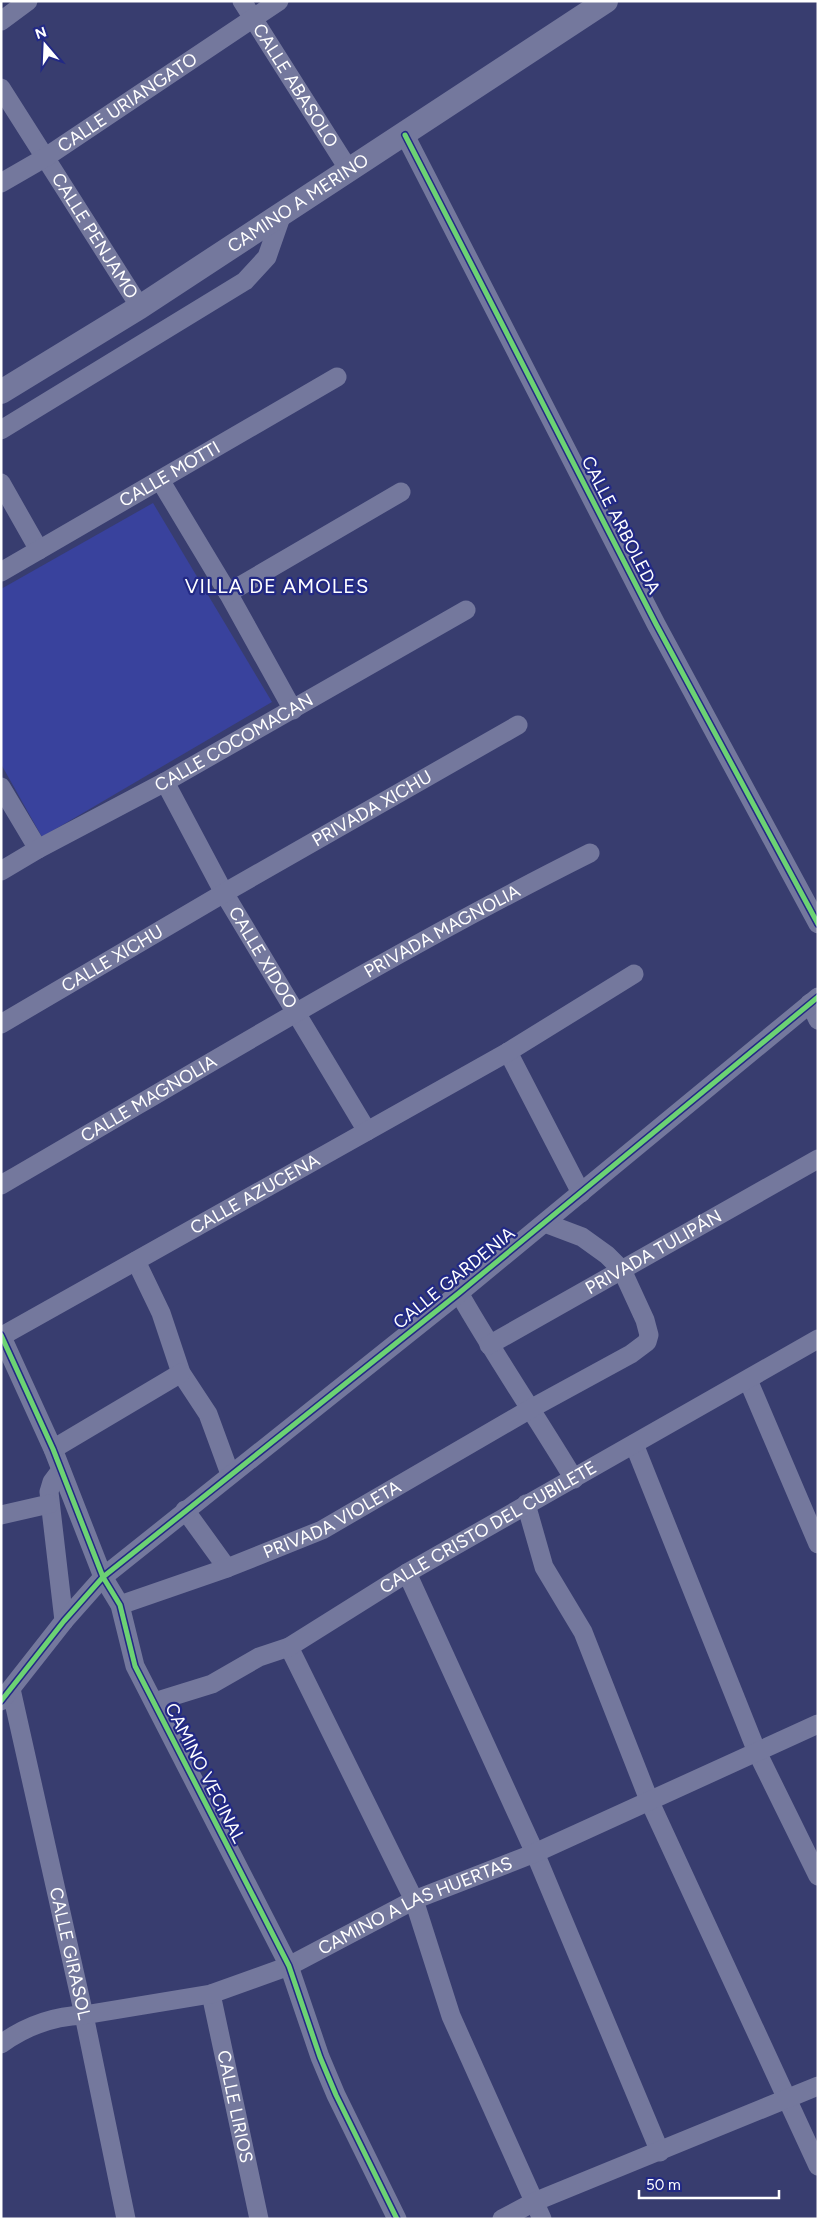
<svg xmlns="http://www.w3.org/2000/svg" width="819" height="2220" font-family="Figtree,sans-serif">
<style>
.green{fill:#39429d}
.lines{fill:none;stroke-linecap:round;stroke-linejoin:round}
.minor{stroke:#74789d;stroke-width:19}
.tertiary{stroke:#74789d;stroke-width:24}
.cycleway-casing{stroke:#222985;stroke-width:8}
.cycleway{stroke:#6cd273;stroke-width:5}
.labels{text-anchor:middle;dominant-baseline:central;stroke-width:4.5;stroke-linejoin:round;paint-order:stroke}
.street-label{font-size:18px;fill:#fff;stroke:#222985}
.quarter-label{font-size:20px;letter-spacing:1px;fill:#fff;stroke:#222985}
</style>
<rect width="100%" height="100%" fill="#383d6f"/>
<!-- green -->
<path class="green" d="M153,503L272,702L42,837L1,764V589Z"/>
<g class="lines">
<!-- minor -->
<g class="minor">
<path id="s1" d="M242,1L349,170"/>
<path d="M1,21L28,1"/>
<path id="s2" d="M1,88L140,307"/>
<path d="M405,135L656,624L818,924"/>
<path id="s3" d="M1,183L46,157L279,1"/>
<path d="M1,430L245,281L267,257L282,214"/>
<path d="M160,480L228,593L293,710"/>
<path d="M1,483L39,550"/>
<path id="s4" d="M1,572L337,377"/>
<path d="M228,593L401,492"/>
<path id="s5" d="M165,782L224,893L367,1131"/>
<path d="M1,787L38,849"/>
<path id="s6" d="M1,871L38,849L165,782L466,610"/>
<path d="M810,1003L818,1020"/>
<path id="s7" d="M1,1024L224,893L518,725"/>
<path d="M508,1052L581,1193"/>
<path id="s8" d="M1,1185C196,1072 388,954 590,853"/>
<path d="M136,1261L161,1313L181,1373L208,1414L230,1474"/>
<path d="M459,1293C495,1356 536,1416 574,1479"/>
<path d="M1,1335L53,1449L103,1577L120,1605L135,1666L289,1966L320,2057L336,2095L397,2219"/>
<path id="s9" d="M2,1336L508,1052L634,974"/>
<path id="s10" d="M489,1345L818,1159"/>
<path d="M748,1380L818,1544"/>
<path d="M634,1444L757,1752L818,1876"/>
<path d="M53,1449L181,1373"/>
<path d="M61,1470L52,1482L49,1492L64,1621"/>
<path d="M526,1504L544,1567L583,1632L649,1800L818,2166"/>
<path d="M185,1510L227,1568"/>
<path d="M1,1515L49,1504"/>
<path d="M407,1573L535,1853L660,2152"/>
<path id="s11" d="M120,1605L227,1568L322,1530L532,1408L631,1354L647,1342L649,1335L645,1320L622,1270L607,1255L582,1237L545,1223"/>
<path d="M289,1647L414,1900L451,2016L542,2219"/>
<path id="s12" d="M11,1689L84,2015L126,2219"/>
<path d="M1,1701L64,1621L103,1577L459,1293L818,997"/>
<path id="s13" d="M154,1702L212,1684L259,1657L289,1647L407,1573L818,1339"/>
<path id="s14" d="M211,1994L259,2219"/>
<path id="s15" d="M1,2044C26,2026 53,2016 84,2015L211,1994L289,1966L414,1900L535,1853L818,1724"/>
<path d="M502,2219L534,2202L818,2086"/>
</g>
<!-- tertiary -->
<path class="tertiary" id="s16" d="M1,392L140,307L606,1"/>
<!-- cycleway casing -->
<g class="cycleway-casing">
<path id="cycleway" d="M405,135L656,624L818,924
M1,1335L53,1449L103,1577L120,1605L135,1666L289,1966L320,2057L336,2095L397,2219
M1,1701L64,1621L103,1577L459,1293L818,997"/>
</g>
<!-- cycleway -->
<use href="#cycleway" class="cycleway"/>
</g>
<g class="labels">
<!-- street labels -->
<g class="street-label">
<text stroke="none"><textPath href="#s1" startOffset="100">CALLE ABASOLO</textPath></text>
<text stroke="none"><textPath href="#s3" startOffset="150">CALLE URIANGATO</textPath></text>
<text stroke="none"><textPath href="#s16" startOffset="352">CAMINO A MERINO</textPath></text>
<text stroke="none"><textPath href="#s2" startOffset="175">CALLE PENJAMO</textPath></text>
<text stroke="none"><textPath href="#s4" startOffset="195">CALLE MOTTI</textPath></text>
<text transform="translate(621 525) rotate(63)">CALLE ARBOLEDA</text>
<text stroke="none"><textPath href="#s6" startOffset="266">CALLE COCOMACAN</textPath></text>
<text stroke="none"><textPath href="#s7" startOffset="429">PRIVADA XICHU</textPath></text>
<text stroke="none"><textPath href="#s8" startOffset="509">PRIVADA MAGNOLIA</textPath></text>
<text stroke="none"><textPath href="#s5" startOffset="201">CALLE XIDOO</textPath></text>
<text stroke="none"><textPath href="#s7" startOffset="129">CALLE XICHU</textPath></text>
<text stroke="none"><textPath href="#s8" startOffset="171">CALLE MAGNOLIA</textPath></text>
<text stroke="none"><textPath href="#s9" startOffset="290">CALLE AZUCENA</textPath></text>
<text stroke="none"><textPath href="#s10" startOffset="189">PRIVADA TULIPÁN</textPath></text>
<text transform="translate(454 1278) rotate(-39)">CALLE GARDENIA</text>
<text stroke="none"><textPath href="#s11" startOffset="229">PRIVADA VIOLETA</textPath></text>
<text stroke="none"><textPath href="#s13" startOffset="379">CALLE CRISTO DEL CUBILETE</textPath></text>
<text transform="translate(205 1773) rotate(63)">CAMINO VECINAL</text>
<text stroke="none"><textPath href="#s15" startOffset="441">CAMINO A LAS HUERTAS</textPath></text>
<text stroke="none"><textPath href="#s12" startOffset="271">CALLE GIRASOL</textPath></text>
<text stroke="none"><textPath href="#s14" startOffset="115">CALLE LIRIOS</textPath></text>
</g>
<!-- quarter labels -->
<g class="quarter-label">
<text x="277" y="586">VILLA DE AMOLES</text>
</g>
</g>
<!-- border -->
<rect width="819" height="2220" fill="none" stroke="#ffffff" stroke-width="5"/>
<!-- north arrow -->
<g transform="translate(45 45) rotate(341)" stroke="#222985" stroke-width="4" paint-order="stroke">
<path d="M0-4L9 19L0 12L-9 19Z" fill="#ffffff"/>
<text y="-8" font-size="14" font-weight="bold" text-anchor="middle" fill="#ffffff">N</text>
</g>
<!-- scale -->
<path d="M639 2190v8h140v-8" fill="none" stroke="#ffffff" stroke-width="2.5"/>
<text x="646" y="2190" font-size="15" fill="#ffffff" stroke="#222985" stroke-width="4" paint-order="stroke">50 m</text>
</svg>
